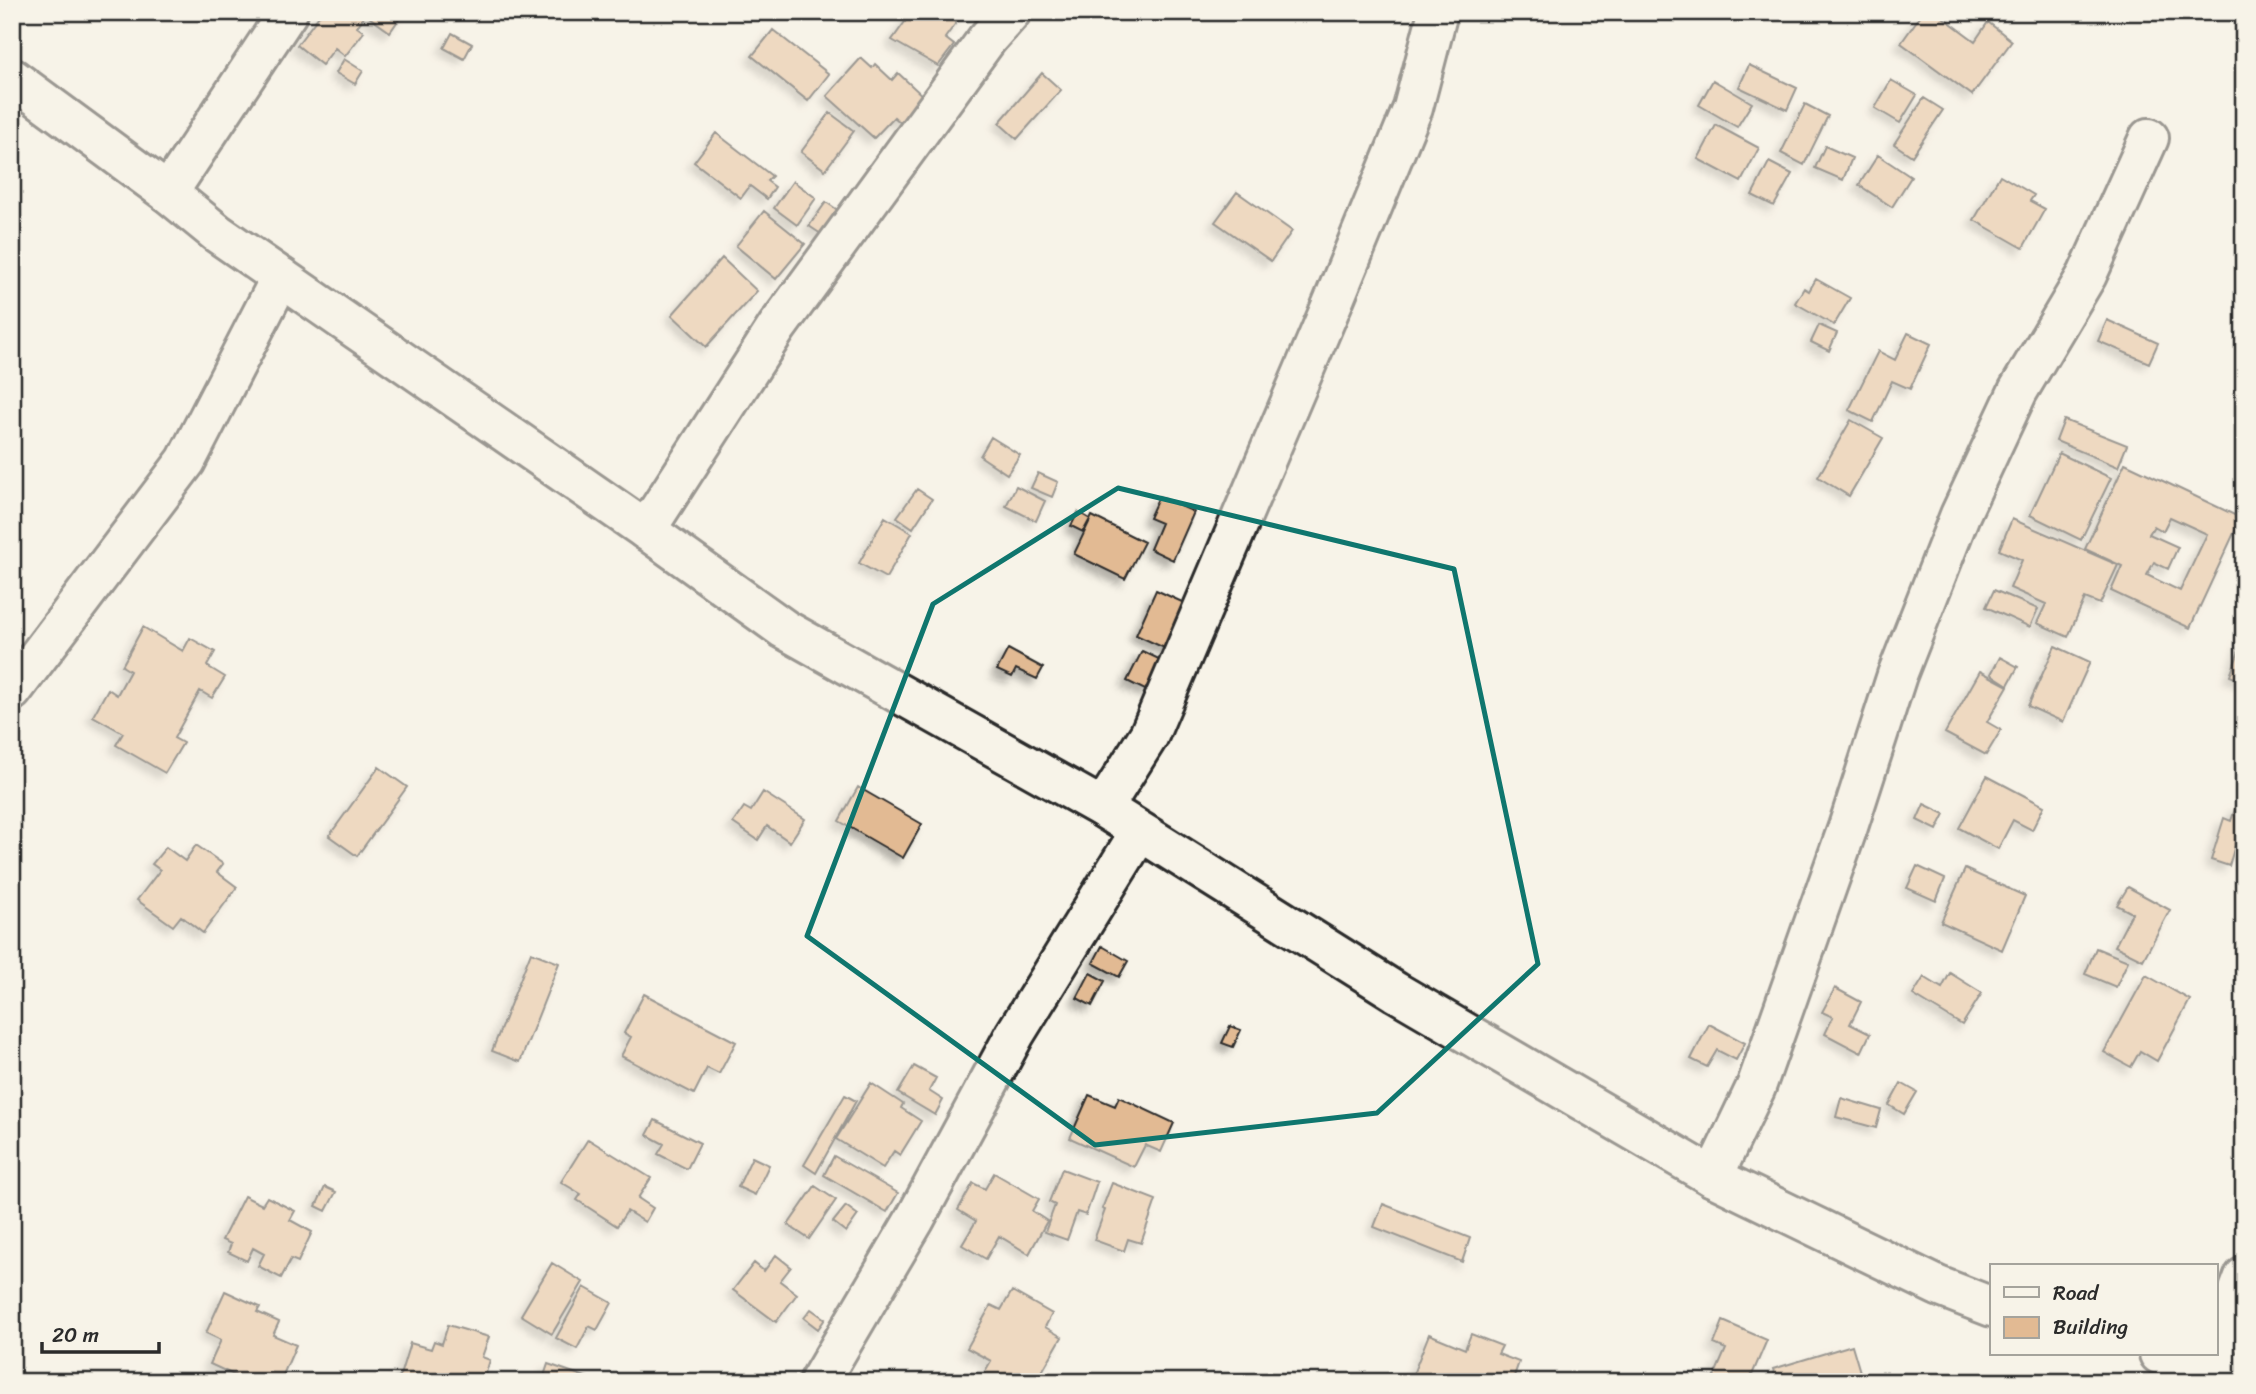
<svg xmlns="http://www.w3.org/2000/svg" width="2256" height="1394" font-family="Sriracha,sans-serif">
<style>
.building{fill:#e2ba93;stroke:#2b2b2b;stroke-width:2;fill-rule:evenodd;filter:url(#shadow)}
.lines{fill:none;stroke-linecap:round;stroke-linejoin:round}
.street-casing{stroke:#2b2b2b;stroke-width:44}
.secondary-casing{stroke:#2b2b2b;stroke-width:44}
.street{stroke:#f7f3e8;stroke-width:38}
.secondary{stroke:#f7f3e8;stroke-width:38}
.marked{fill:none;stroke:#0f766e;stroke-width:5;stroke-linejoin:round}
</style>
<defs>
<filter id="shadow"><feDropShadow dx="-6" dy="6" stdDeviation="3.5" flood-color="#0004"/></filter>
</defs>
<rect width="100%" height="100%" fill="#f7f3e8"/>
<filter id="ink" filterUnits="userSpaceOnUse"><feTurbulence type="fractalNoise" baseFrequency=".0143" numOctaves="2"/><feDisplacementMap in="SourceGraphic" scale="14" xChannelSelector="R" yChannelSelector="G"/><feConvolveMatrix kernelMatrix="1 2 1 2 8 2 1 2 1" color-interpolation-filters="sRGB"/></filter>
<g filter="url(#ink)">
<!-- building -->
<path class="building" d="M322,12H358L364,17L357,27L364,32L345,56L335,48L322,65L297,45Z
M362,12H404L390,32Z
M912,12H964L945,38L954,45L938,66L892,40Z
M1923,12H1936L1975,41L1988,22L2012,41L1972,95L1901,43Z
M773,30L829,74L808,101L752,56Z
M452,33L472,44L464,59L444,48Z
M861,58L872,68L875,64L892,80L898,73L924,97L901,123L894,117L874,138L827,96Z
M344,59L363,71L355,84L336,73Z
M1749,65L1797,88L1787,110L1739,87Z
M1042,73L1061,90L1017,139L999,123Z
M1713,80L1752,103L1737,127L1699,105Z
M1891,80L1917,95L1900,123L1875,108Z
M1924,98L1943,110L1912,156L1894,144Z
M1805,104L1828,116L1804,165L1781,153Z
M830,113L854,131L825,170L801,152Z
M1716,125L1759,148L1741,182L1698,159Z
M716,133L772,176L767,181L775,187L767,199L750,186L741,198L694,162Z
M1825,146L1852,158L1843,180L1815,168Z
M1878,155L1911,177L1892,207L1859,185Z
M1769,162L1792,174L1774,206L1752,195Z
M2000,175L2034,195L2030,201L2045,209L2023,248L1974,220Z
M793,181L816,198L797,225L774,208Z
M1237,192L1292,231L1271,261L1215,222Z
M826,202L839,211L821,234L809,226Z
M764,211L805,244L776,279L736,246Z
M722,258L757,291L706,347L672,315Z
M1816,279L1850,298L1834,325L1795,303L1804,288L1809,291Z
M2107,320L2158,343L2149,363L2098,341Z
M1819,325L1837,333L1829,351L1811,342Z
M1908,333L1931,344L1910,389L1892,381L1873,422L1849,410L1878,351L1895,360Z
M1851,420L1883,438L1849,496L1818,477Z
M2064,420L2127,445L2118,467L2056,441Z
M991,437L1020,455L1007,474L980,456Z
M2059,453L2111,478L2081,540L2030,515Z
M2125,463L2241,518L2190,628L2111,591L2122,566L2085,549ZM2170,517L2207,534L2180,591L2147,575L2154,562L2168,569L2178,547L2149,534L2154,526L2163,531Z
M1038,473L1058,482L1052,497L1031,488Z
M1016,486L1045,501L1036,521L1006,506Z
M917,489L932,499L913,528L897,517Z
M1159,496L1194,512L1173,560L1150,549L1161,523L1149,518Z
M1078,512L1090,519L1083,532L1071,526Z
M1092,516L1144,542L1125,579L1074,554Z
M885,517L912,533L886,578L859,563Z
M2012,519L2118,565L2100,604L2085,598L2068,637L2037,623L2046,604L2010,588L2022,560L1999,550Z
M1156,590L1193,607L1173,652L1136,635Z
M1994,590L2038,609L2030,627L1986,607Z
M143,627L183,651L190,638L215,652L207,666L225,677L212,698L200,691L174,738L183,743L165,773L116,745L123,733L93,716L108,689L117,695L130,671L122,666Z
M2244,637V682L2230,676Z
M2055,646L2090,662L2063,722L2028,706Z
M1008,649L1043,668L1037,679L1016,669L1012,677L997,670Z
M1142,651L1161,660L1147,691L1127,681Z
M2000,657L2018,667L2008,685L1991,674Z
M1980,671L2008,686L1987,722L2001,730L1986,755L1945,733Z
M379,767L407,787L357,856L329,836Z
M1987,776L2044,806L2032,830L2013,820L1998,849L1959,828Z
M858,787L922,824L903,858L839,821Z
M763,792L805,819L790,842L767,826L758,840L733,823L744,807L751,811Z
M1924,804L1945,814L1937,830L1917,820Z
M2236,806L2244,809V834L2239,832L2229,866L2211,860L2224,818L2231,821Z
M196,845L223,864L217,872L237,887L203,933L181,916L173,926L137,900L160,870L152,864L166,847L185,861Z
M1917,866L1945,879L1936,901L1907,888Z
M1965,869L2025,896L2002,950L1941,922Z
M2128,887L2170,910L2143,960L2115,946L2132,913L2117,905Z
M1102,946L1128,961L1119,977L1093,963Z
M2096,948L2128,961L2116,987L2085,974Z
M531,952L559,963L520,1062L492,1051Z
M1090,973L1105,981L1092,1006L1077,998Z
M1950,973L1982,993L1962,1025L1913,995L1924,977L1942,988Z
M2146,975L2190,1000L2157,1061L2140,1051L2131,1067L2104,1052Z
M1835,988L1861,1002L1850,1024L1870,1034L1861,1053L1825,1034L1833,1017L1822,1012Z
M644,994L736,1042L719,1074L707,1068L694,1094L621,1056L631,1037L624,1033Z
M1709,1024L1745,1043L1736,1060L1717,1050L1707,1067L1691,1059Z
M1230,1026L1241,1030L1233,1047L1222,1043Z
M914,1066L936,1078L929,1091L943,1100L935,1115L898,1093Z
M871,1083L903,1104L901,1108L921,1121L900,1155L894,1151L883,1168L836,1139Z
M1901,1083L1917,1092L1904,1114L1889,1105Z
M845,1095L856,1101L816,1173L804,1165Z
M1089,1095L1115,1106L1119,1097L1174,1123L1161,1152L1145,1145L1134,1167L1070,1138Z
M1841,1098L1881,1110L1876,1128L1836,1117Z
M655,1120L700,1143L687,1169L658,1154L664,1144L647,1135Z
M588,1139L651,1178L638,1198L653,1208L645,1222L627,1211L617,1226L577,1200L581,1194L561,1182Z
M834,1156L898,1193L887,1212L824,1175Z
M752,1157L769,1165L755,1195L738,1187Z
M1062,1169L1097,1182L1086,1215L1077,1212L1067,1240L1045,1232L1055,1205L1049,1202Z
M994,1173L1039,1199L1032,1211L1047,1221L1029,1254L999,1236L986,1259L962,1245L976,1221L958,1210L973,1183L985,1189Z
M1112,1183L1156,1200L1141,1243L1128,1239L1124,1251L1094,1240L1105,1210L1102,1209Z
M815,1186L836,1200L809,1239L788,1225Z
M325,1187L336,1192L326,1211L316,1206Z
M244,1196L262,1205L267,1197L295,1211L290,1220L312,1232L298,1262L291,1259L281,1278L258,1266L264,1254L253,1248L247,1261L228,1252L231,1244L222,1240Z
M1383,1204L1470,1238L1462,1262L1374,1227Z
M846,1206L858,1215L846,1232L833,1222Z
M776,1255L791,1267L780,1281L797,1294L776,1322L733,1290L754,1263L764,1271Z
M552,1263L583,1282L552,1334L521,1315Z
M584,1287L612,1303L597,1330L589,1326L577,1349L556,1338Z
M225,1291L260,1307L257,1312L279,1322L273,1335L296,1345L280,1382H249L210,1364L221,1340L206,1333Z
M1012,1291L1052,1314L1045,1327L1062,1337L1036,1382H1028L1014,1373L1009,1382H998L984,1373L991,1361L967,1348L991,1305L1001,1310Z
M811,1309L825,1319L818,1329L804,1318Z
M1723,1321L1767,1340L1749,1382H1719L1713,1379L1726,1349L1714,1344Z
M448,1325L489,1337L482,1357L490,1360L483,1382H398L410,1343L431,1349L434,1341L442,1344Z
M1429,1334L1465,1349L1471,1334L1502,1346L1498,1354L1519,1362L1512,1382H1410Z
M1852,1345L1863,1382H1777L1773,1369Z
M548,1364L600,1382H542Z"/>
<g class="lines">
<!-- street casing -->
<g class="street-casing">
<path id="street" d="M168,193L288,12
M646,530L777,327L987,39L1011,12
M12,691L186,461L281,277
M1103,808L1149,735L1333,302L1413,108L1438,12
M1713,1177L1756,1087L1848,827L1897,675L1960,515L2018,391L2087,275L2149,138
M2216,1351L2244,1277
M819,1382L915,1219L1015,1034L1139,833"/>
</g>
<!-- secondary casing -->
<g class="secondary-casing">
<path id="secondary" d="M12,78L168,193L217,233L646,530L784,629L1103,808L1396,992L1713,1177L1938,1286L1992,1307
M2159,1354L2244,1375"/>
</g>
<!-- street -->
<use href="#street" class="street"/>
<!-- secondary -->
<use href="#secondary" class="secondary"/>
</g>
</g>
<!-- marked area -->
<path d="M0 0H2256V1394H0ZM1118,488L1454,569L1538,964L1377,1113L1095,1145L807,936L933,604Z" fill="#f7f3e8" fill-opacity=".55" fill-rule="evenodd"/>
<path class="marked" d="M1118,488L1454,569L1538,964L1377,1113L1095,1145L807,936L933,604Z"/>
<!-- margin -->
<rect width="2256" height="1394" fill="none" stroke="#f7f3e8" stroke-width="42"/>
<rect x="21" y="21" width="2214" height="1352" fill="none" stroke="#2b2b2b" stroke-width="2.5" filter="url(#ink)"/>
<!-- legend -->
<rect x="1990" y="1264" width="228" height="91" fill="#f7f3e8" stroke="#a5a39c" stroke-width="2"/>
<rect x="2004" y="1287" width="35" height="10" fill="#f7f3e8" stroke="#a5a39c" stroke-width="2"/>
<text x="2053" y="1300" font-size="21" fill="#2b2b2b">Road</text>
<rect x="2004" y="1317" width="35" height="21" fill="#e2ba93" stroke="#a5a39c" stroke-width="2"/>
<text x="2053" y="1334" font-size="21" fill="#2b2b2b">Building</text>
<!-- scale -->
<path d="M42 1342v10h117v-10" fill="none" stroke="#2b2b2b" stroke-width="3.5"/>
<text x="52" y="1342" font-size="21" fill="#2b2b2b" stroke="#f7f3e8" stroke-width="5" paint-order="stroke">20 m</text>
</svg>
